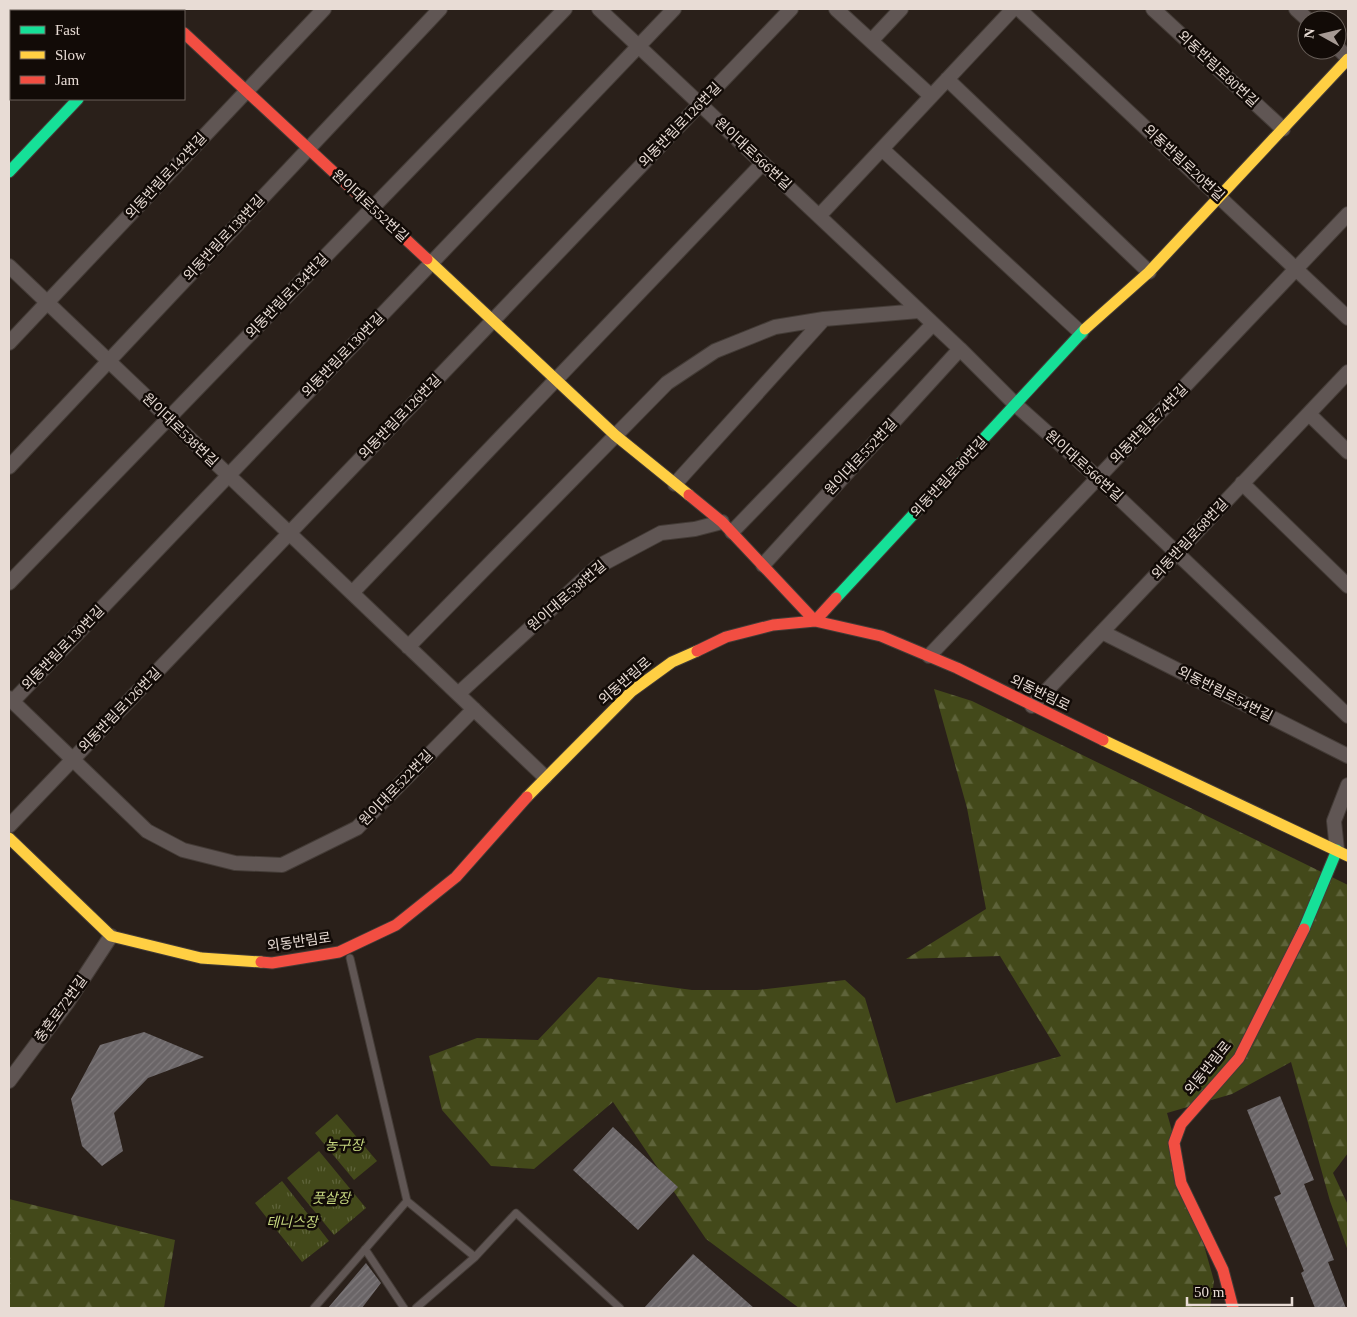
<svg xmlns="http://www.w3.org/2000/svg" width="1357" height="1317" font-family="'Times New Roman','Noto Sans KR',serif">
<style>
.grass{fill:url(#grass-tufts)}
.forest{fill:url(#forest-firs)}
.building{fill:url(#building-hatch)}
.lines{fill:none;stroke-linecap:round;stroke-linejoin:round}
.lane-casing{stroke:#433b36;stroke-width:9}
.street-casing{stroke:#433b36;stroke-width:16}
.fast-casing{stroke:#433b36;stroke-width:13}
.slow-casing{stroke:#433b36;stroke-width:13}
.jam-casing{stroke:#433b36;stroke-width:13}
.lane{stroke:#605654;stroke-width:7}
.street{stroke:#605654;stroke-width:14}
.fast{stroke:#16e098;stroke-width:11}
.slow{stroke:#ffcf43;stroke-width:11}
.jam{stroke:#f24e42;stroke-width:11}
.labels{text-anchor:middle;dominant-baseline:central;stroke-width:5;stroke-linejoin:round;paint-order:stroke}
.street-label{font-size:14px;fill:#e8dcd5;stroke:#120b07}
.park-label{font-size:14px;font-style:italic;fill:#c6d77f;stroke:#120b07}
</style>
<defs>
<pattern id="grass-tufts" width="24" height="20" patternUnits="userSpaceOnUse" patternTransform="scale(1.25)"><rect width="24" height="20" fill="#43491a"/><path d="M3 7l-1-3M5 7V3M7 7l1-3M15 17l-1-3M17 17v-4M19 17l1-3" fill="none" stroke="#5e633a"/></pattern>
<pattern id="forest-firs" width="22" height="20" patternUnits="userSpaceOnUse" patternTransform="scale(1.25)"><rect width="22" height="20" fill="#43491a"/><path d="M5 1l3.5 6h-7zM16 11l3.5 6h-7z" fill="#5e633a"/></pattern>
<pattern id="building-hatch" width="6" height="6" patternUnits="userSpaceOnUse" patternTransform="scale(1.25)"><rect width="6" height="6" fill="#6a6567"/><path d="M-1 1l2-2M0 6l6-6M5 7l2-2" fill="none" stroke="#7f7a7c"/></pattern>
</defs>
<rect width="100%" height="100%" fill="#2a201a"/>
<!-- grass -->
<path class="grass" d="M337,1114L377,1161L354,1180L315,1133Z
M319,1151L366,1208L334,1235L287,1178Z
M282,1181L329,1241L302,1262L255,1203Z"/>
<!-- forest -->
<path class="forest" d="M934,689L972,701L1348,885V1153L1333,1173L1348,1205V1251L1330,1201L1291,1062L1232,1094L1167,1113L1214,1281L1210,1308H799L706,1239L613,1102L534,1169L491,1166L442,1110L429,1056L477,1038L538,1040L598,977L692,990H757L845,980L865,998L896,1103L1061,1056L1000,956L906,959L986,909L967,808Z
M9,1199L175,1240L164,1308H9Z"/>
<!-- building -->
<path class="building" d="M144,1032L204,1057L148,1078L114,1113L123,1151L102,1166L82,1146L71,1099L100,1045Z
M1280,1096L1314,1180L1304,1184L1334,1260L1328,1262L1346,1308H1315L1301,1273L1304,1271L1274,1197L1281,1194L1247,1110Z
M613,1127L678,1187L638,1230L573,1170Z
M693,1254L754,1308H644Z
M366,1263L381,1283L362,1308H328Z"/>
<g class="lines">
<!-- lane casing -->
<g class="lane-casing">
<path id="lane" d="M350,958L407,1201L475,1257
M365,1249L404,1308
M314,1308L407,1201
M416,1308L475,1257L516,1213L620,1308"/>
</g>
<!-- street casing -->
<g class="street-casing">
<path id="street" d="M599,9L960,349L1016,405L1098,478L1348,716
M836,9L931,96
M1019,9L1348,318
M1153,9L1283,129
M1296,9L1308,20
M871,41L901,9
M1337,47L1348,58
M947,79L1149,272
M882,149L1081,333
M819,216L1013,9
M9,266L545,777
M9,343L324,9
M1309,414L1348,452
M9,467L440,9
M1242,483L1348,586
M675,484L824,319
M732,532L933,324
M763,565L960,349
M9,583L565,9
M352,593L763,163
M1102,632L1348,756
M408,647L667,383L715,351L775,327L824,319L919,311
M929,656L1348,214
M458,694L597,567L661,533L695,529L722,522
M9,698L147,831L183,850L235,863L282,865L357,828L474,709
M12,702L674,9
M1032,706L1348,372
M9,826L791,9
M1337,850L1334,821L1348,785
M9,1081L67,1003L111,936"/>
</g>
<!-- fast casing -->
<g class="fast-casing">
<path id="fast" d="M54,9L56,11
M161,11L164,9
M9,172L78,99
M836,598L1085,329
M1304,929L1337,850"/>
</g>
<!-- slow casing -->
<g class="slow-casing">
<path id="slow" d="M427,259L615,435L689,495
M1085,329L1149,272L1348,59
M1103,740L1348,856
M527,797L632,691L672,662L697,651
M9,838L111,936L201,958L261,962"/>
</g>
<!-- jam casing -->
<g class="jam-casing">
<path id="jam" d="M184,33L427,259
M689,495L722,522L815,621L836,598
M697,651L726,637L773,625L815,621L881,636L957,668L1103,740
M261,962L272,963L339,952L396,925L456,877L527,797
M1233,1308L1223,1270L1181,1183L1174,1143L1181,1124L1239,1058L1304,929"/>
</g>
<!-- lane -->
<use href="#lane" class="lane"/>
<!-- street -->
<use href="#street" class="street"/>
<!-- fast -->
<use href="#fast" class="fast"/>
<!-- slow -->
<use href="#slow" class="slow"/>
<!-- jam -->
<use href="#jam" class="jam"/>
</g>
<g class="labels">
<!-- street labels -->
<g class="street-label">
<text transform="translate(1218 69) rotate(43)">외동반림로80번길</text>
<text transform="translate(680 125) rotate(-46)">외동반림로126번길</text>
<text transform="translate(753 154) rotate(43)">원이대로566번길</text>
<text transform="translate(1184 163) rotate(43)">외동반림로20번길</text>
<text transform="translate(166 176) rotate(-47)">외동반림로142번길</text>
<text transform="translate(370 206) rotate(43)">원이대로552번길</text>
<text transform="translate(224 238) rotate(-47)">외동반림로138번길</text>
<text transform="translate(287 296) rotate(-46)">외동반림로134번길</text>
<text transform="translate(343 355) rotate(-46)">외동반림로130번길</text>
<text transform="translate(400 417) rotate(-46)">외동반림로126번길</text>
<text transform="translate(1149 424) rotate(-46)">외동반림로74번길</text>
<text transform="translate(180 430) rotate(44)">원이대로538번길</text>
<text transform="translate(861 457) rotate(-47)">원이대로552번길</text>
<text transform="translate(1084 466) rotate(42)">원이대로566번길</text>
<text transform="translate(949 477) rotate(-47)">외동반림로80번길</text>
<text transform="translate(1190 539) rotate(-47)">외동반림로68번길</text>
<text transform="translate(567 596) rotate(-41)">원이대로538번길</text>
<text transform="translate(63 648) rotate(-46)">외동반림로130번길</text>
<text transform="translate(625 681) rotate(-41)">외동반림로</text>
<text transform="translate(1040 693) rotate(26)">외동반림로</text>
<text transform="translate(1225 694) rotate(27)">외동반림로54번길</text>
<text transform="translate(120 710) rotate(-46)">외동반림로126번길</text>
<text transform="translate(396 788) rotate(-46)">원이대로522번길</text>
<text transform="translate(299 942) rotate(-8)">외동반림로</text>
<text transform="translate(61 1009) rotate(-54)">충혼로72번길</text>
<text transform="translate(1208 1068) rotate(-51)">외동반림로</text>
</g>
<!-- park labels -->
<g class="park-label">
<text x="344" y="1145">농구장</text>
<text x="331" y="1198">풋살장</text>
<text x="292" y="1222">테니스장</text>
</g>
</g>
<!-- border -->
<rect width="1357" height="1317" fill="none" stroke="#e8dcd5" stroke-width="20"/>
<!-- legend -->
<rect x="10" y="10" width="175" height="90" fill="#120b07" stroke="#685f59"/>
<rect x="20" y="26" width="25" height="8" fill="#16e098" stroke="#685f59"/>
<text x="55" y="35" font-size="15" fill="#e8dcd5">Fast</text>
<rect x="20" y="51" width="25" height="8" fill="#ffcf43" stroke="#685f59"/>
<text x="55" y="60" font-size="15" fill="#e8dcd5">Slow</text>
<rect x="20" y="76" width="25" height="8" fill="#f24e42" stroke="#685f59"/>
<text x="55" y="85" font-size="15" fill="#e8dcd5">Jam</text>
<!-- north arrow -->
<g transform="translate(1322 35) rotate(278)"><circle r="24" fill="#120b07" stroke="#685f59"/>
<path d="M0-4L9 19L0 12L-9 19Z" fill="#a69a94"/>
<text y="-8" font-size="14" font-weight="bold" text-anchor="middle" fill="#e8dcd5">N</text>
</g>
<!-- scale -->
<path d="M1187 1297v8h105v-8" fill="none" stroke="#e8dcd5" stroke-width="2.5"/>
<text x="1194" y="1297" font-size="15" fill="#e8dcd5" stroke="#120b07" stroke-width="4" paint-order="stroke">50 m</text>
</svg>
